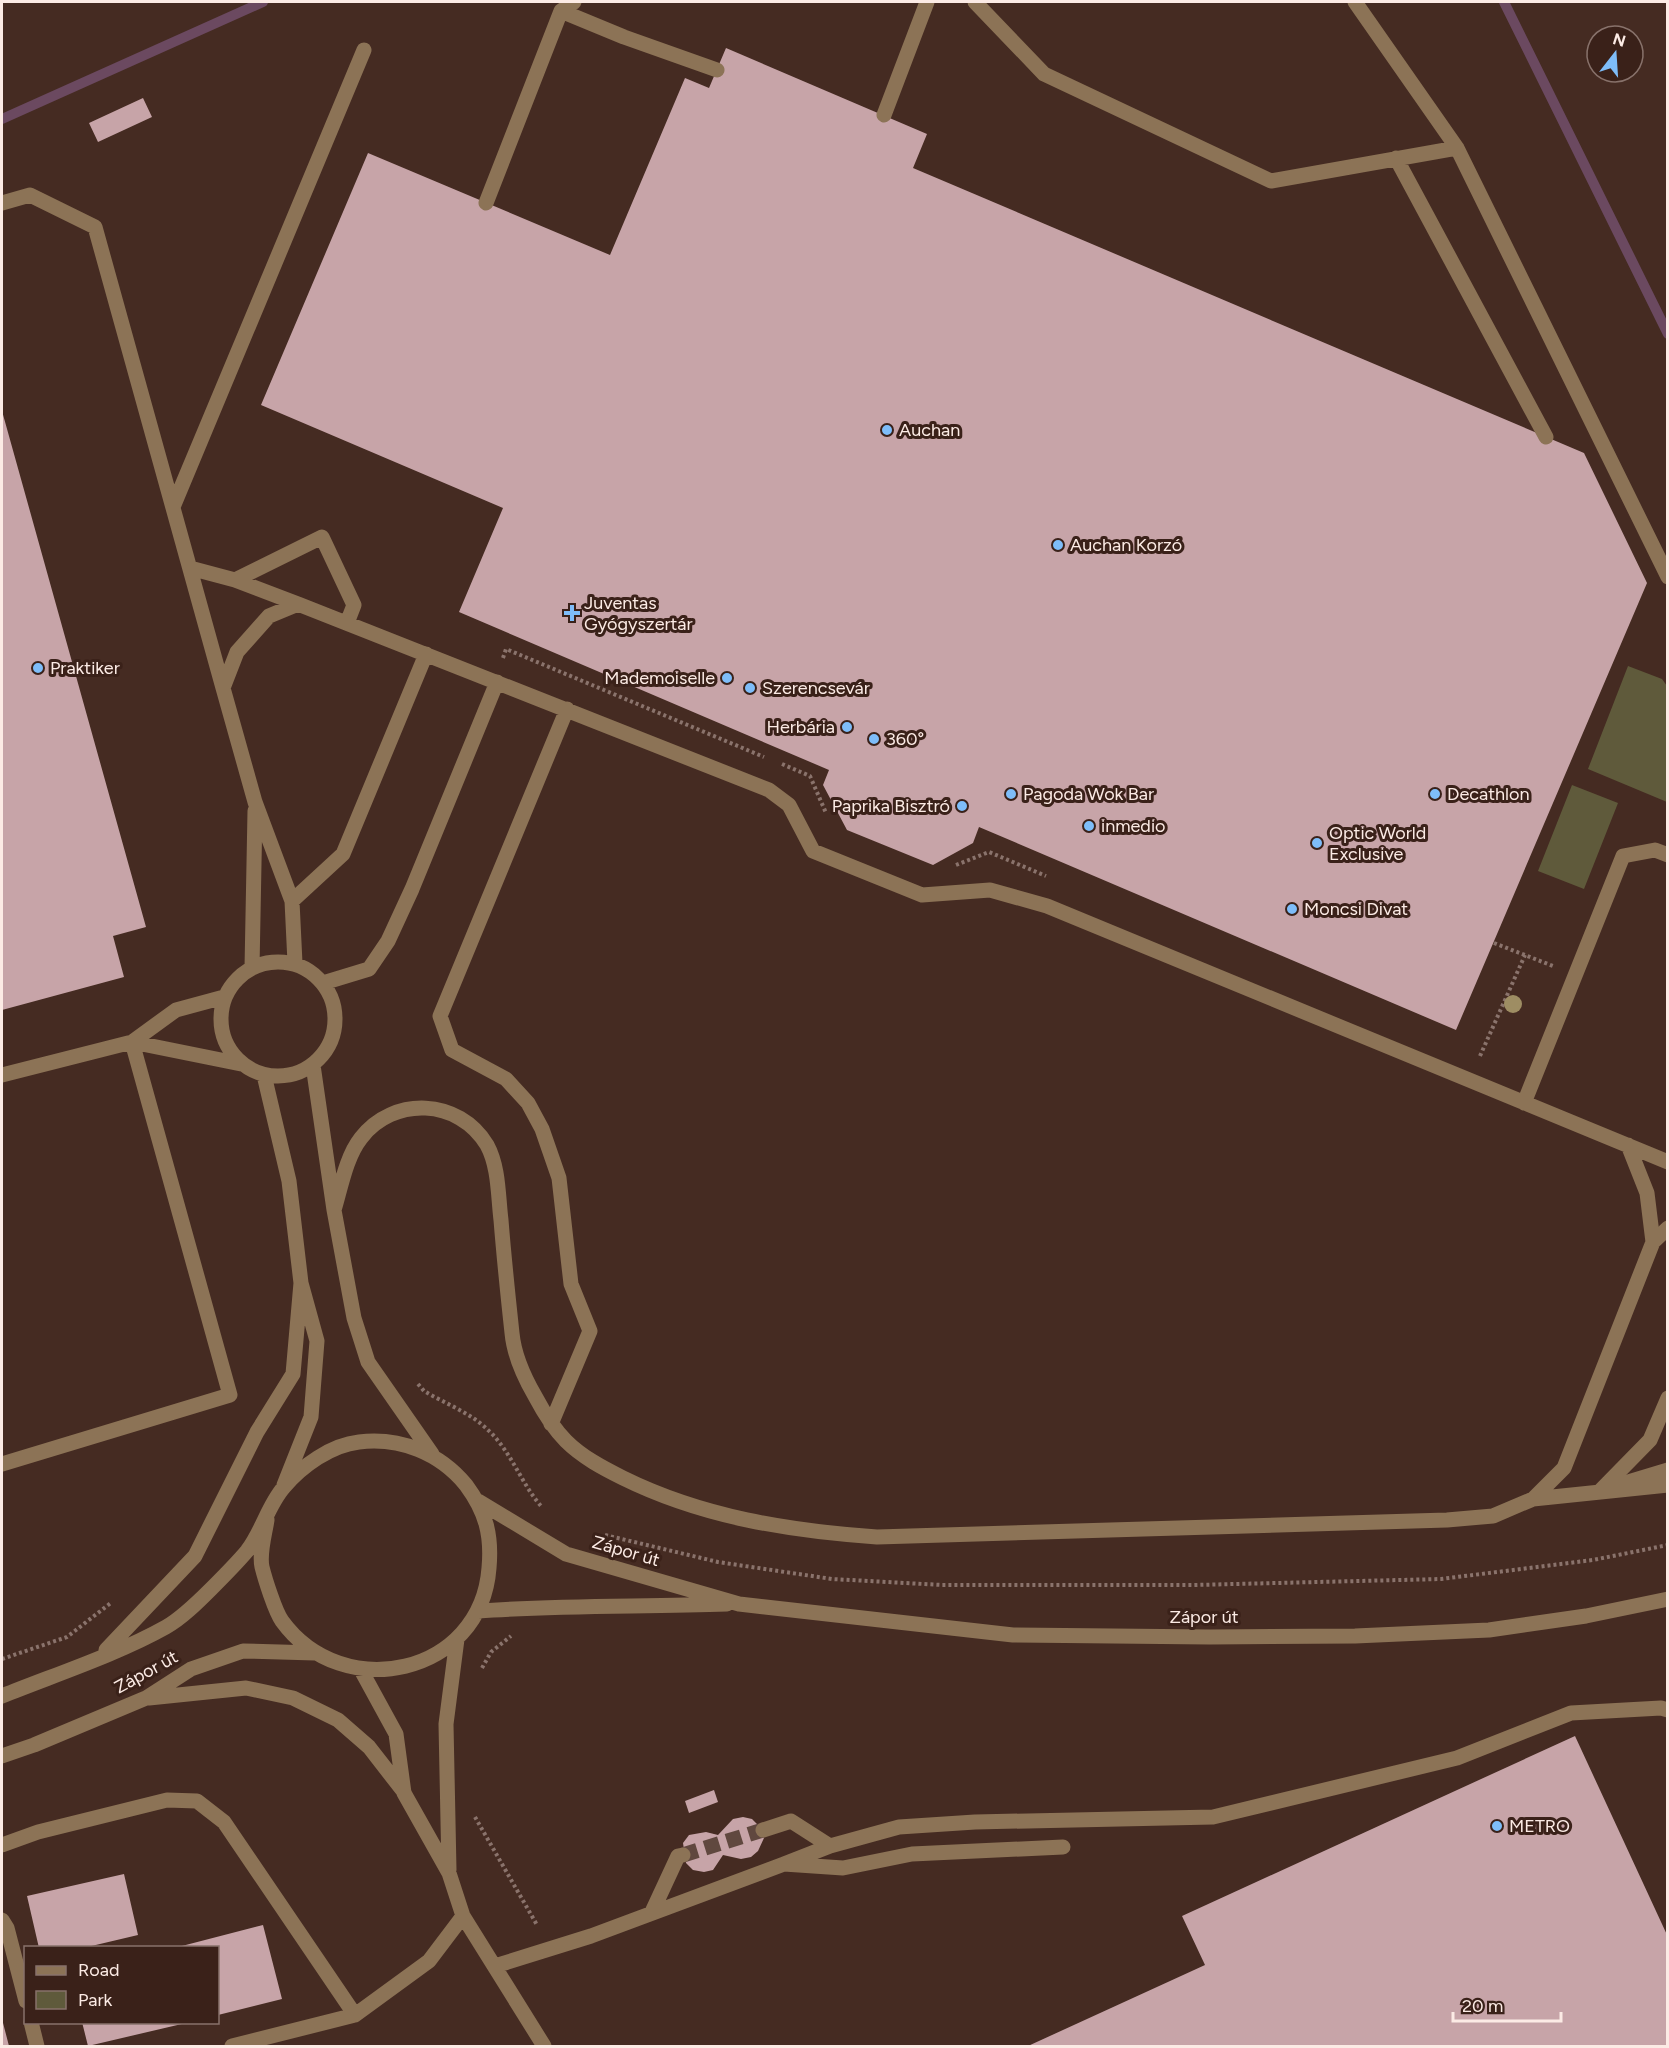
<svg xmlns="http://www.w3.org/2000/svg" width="1669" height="2048" font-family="Figtree,sans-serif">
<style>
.green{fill:#5f5a3b}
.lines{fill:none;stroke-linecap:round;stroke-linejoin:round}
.stream{stroke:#6b4960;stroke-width:10}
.building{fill:#c7a4a8}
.minor-tunnel{stroke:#60483f;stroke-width:15;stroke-dasharray:15 8;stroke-linecap:butt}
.path{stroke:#8a736c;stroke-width:4;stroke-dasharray:3 3;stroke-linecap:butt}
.minor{stroke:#8c7356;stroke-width:15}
.tree{fill:#9e8d63}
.poi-dot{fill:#7ebdf9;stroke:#3a2119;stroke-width:2}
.labels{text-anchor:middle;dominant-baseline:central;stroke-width:6;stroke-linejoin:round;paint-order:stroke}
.poi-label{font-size:18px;fill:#fcebe5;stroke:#3a2119;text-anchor:start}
.street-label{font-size:18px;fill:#fcebe5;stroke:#3a2119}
</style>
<rect width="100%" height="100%" fill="#452b22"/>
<!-- green -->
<path class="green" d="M1628,666L1662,679L1667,686V802L1588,769Z
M1572,785L1618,803L1584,889L1538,871Z"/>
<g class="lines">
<!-- stream -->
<path class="stream" d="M1504,2L1668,334
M2,119L263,2"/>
</g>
<!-- building -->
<path class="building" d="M726,48L927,134L913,168L1584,453L1647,583L1456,1030L979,827L973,843L933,865L847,830L823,785L829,770L459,612L503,508L261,405L368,153L610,255L685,78L709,88Z
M143,98L152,117L98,142L89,123Z
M2,411L146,927L113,936L124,977L2,1010Z
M1575,1736L1668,1937V2046H1028L1205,1965L1182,1916Z
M714,1790L718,1802L689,1813L685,1801Z
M743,1817L752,1819L763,1830L764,1838L758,1851L751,1857L741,1859L723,1855L713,1870L704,1872L693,1870L686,1863L683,1843L689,1835L706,1832L718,1835L733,1819Z
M124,1874L138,1935L83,1948H39L27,1896Z
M263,1925L282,1999L218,2015V1948L178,1947Z
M2,2019L9,2046H2Z
M82,2022H186V2023L88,2046Z"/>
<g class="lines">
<!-- minor-tunnel -->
<path class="minor-tunnel" d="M683,1855L763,1830"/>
<!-- path -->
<path class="path" d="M503,658L506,649L764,757
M782,764L810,776L826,813
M956,865L989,852L1046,876
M1494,943L1553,966
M1480,1056L1525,955
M418,1384L424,1391C444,1403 471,1413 488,1430C512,1452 521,1484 542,1507
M605,1535L718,1562L832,1579L942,1585H1194L1441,1579L1593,1560L1668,1545
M2,1659L67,1637L112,1602
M482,1668L491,1652L511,1636
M475,1817L537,1925"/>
<!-- minor -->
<path class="minor" d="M975,2L1044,74L1271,181L1457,148
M1355,2L1457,148L1668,577
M561,11L624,37L717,70
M884,115L927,2
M1396,158L1546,437
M2,203L30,195L95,227L223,688
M486,203L561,11L574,2
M173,507L364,50
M190,568L235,580L298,604
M235,580L322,537L354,605L347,623
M292,901L343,854L426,654
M221 1019a57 57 0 1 1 114 0a57 57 0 1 1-114 0Z
M295,963L292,901L255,802L223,688L237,652L269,616L298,604L769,790L789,805L813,851L922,895L990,890L1047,906L1668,1162
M252,968L255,811
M323,983L369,969L388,941L412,889L497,682
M132,1042L241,1064
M132,1042L176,1010L224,997
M313,1065L334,1210L354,1318L368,1362L432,1454
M2,1075L132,1042L230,1395L2,1464
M264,1075L289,1181L301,1283L317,1341L311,1417L284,1485
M1524,1103L1623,856L1655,850L1668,855
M334,1210C341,1187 346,1157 361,1138C393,1096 459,1098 487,1145C499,1167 498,1196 501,1220C504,1258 508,1296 512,1333C514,1355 524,1377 535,1396C544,1413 553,1428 566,1441C582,1457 603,1468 623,1478C702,1517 789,1531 877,1537L1447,1520L1493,1516L1533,1499L1564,1468L1653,1242L1647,1193L1628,1145
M1653,1242L1668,1228
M551,1424L590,1331L571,1284L559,1178L542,1129L528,1103L506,1079L452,1050L440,1016L567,709
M1625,1483L1668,1470
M1600,1491L1650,1440L1668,1398
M1533,1499L1668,1485
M478,1501L566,1554L739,1604L1013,1635L1210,1637L1355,1636L1489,1630L1586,1616L1668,1599
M478,1611C561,1605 644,1607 727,1604
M106,1650L195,1556L257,1432L293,1374L301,1283
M361,1670L396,1734L404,1793L449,1873L463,1916L544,2046
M2,1696C54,1675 118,1654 166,1627C182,1618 198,1602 211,1589C223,1577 236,1564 247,1551C262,1532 268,1505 284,1487C302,1466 331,1445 359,1442C400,1437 440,1453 466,1485C486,1512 492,1535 489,1568C481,1675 343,1705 282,1621C275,1611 265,1579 262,1567C259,1553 265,1534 267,1520
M149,1698L246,1688L293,1698L338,1720L369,1747L404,1792
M2,1756L34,1745L146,1698L191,1669L243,1651L315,1653
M763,1830L791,1821L830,1846
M2,1845L38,1832L167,1800L197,1801L224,1822L355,2015
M784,1864L830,1846L899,1827L975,1822L1213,1817L1457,1758L1571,1713L1661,1708L1668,1710
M449,1870L446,1724L457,1639
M652,1912L678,1856L683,1855
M2,1920L7,1928L26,2001
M495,1966L591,1936L784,1864L843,1868L912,1854L1063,1847
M31,2022L37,2046
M232,2046L355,2015L429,1961L463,1916"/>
</g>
<!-- trees -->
<circle class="tree" cx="1513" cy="1004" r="9"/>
<!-- markers -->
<g class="poi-dot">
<circle cx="887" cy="430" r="6"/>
<circle cx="1058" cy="545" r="6"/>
<path d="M569 604h6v6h6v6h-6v6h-6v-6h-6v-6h6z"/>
<circle cx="38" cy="668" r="6"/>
<circle cx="727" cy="678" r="6"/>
<circle cx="750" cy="688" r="6"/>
<circle cx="847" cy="727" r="6"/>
<circle cx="874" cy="739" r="6"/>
<circle cx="1011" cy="794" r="6"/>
<circle cx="1435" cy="794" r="6"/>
<circle cx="962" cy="806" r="6"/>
<circle cx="1089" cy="826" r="6"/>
<circle cx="1317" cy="843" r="6"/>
<circle cx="1292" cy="909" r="6"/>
<circle cx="1497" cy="1826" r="6"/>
</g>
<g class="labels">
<!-- poi labels -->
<g class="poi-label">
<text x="899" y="430">Auchan</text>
<text x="1070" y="545">Auchan Korzó</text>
<text x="584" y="603">Juventas<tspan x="584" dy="21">Gyógyszertár</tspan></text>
<text x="50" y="668">Praktiker</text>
<text x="715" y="678" text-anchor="end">Mademoiselle</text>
<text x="762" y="688">Szerencsevár</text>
<text x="835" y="727" text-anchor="end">Herbária</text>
<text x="886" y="739">360°</text>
<text x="1023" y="794">Pagoda Wok Bar</text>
<text x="1447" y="794">Decathlon</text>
<text x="950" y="806" text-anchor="end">Paprika Bisztró</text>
<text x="1101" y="826">inmedio</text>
<text x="1329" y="833">Optic World<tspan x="1329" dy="21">Exclusive</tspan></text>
<text x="1304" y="909">Moncsi Divat</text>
<text x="1509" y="1826">METRO</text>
</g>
<!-- street labels -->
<g class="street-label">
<text transform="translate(626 1551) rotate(16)">Zápor út</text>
<text x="1204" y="1617">Zápor út</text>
<text transform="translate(146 1672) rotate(-29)">Zápor út</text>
</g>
</g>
<!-- border -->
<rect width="1669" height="2048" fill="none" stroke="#fcebe5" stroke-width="6"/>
<!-- legend -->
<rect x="24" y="1946" width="195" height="78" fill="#3a2119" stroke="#88726b" stroke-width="1.5"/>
<rect x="36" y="1966" width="30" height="9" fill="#8c7356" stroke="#88726b" stroke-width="1.5"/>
<text x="78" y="1976" font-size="18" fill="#fcebe5">Road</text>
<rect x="36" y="1991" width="30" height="18" fill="#5f5a3b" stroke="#88726b" stroke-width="1.5"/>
<text x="78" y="2006" font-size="18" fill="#fcebe5">Park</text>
<!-- north arrow -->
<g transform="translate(1615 54) rotate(17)"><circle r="28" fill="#3a2119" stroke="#88726b" stroke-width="1.5"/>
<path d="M0-4.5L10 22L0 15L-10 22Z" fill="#7ebdf9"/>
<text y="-9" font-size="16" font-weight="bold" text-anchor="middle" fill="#fcebe5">N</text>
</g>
<!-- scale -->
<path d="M1453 2012v9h108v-9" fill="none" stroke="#fcebe5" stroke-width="3"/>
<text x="1462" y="2012" font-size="18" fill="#fcebe5" stroke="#3a2119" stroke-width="4.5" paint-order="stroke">20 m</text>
</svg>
